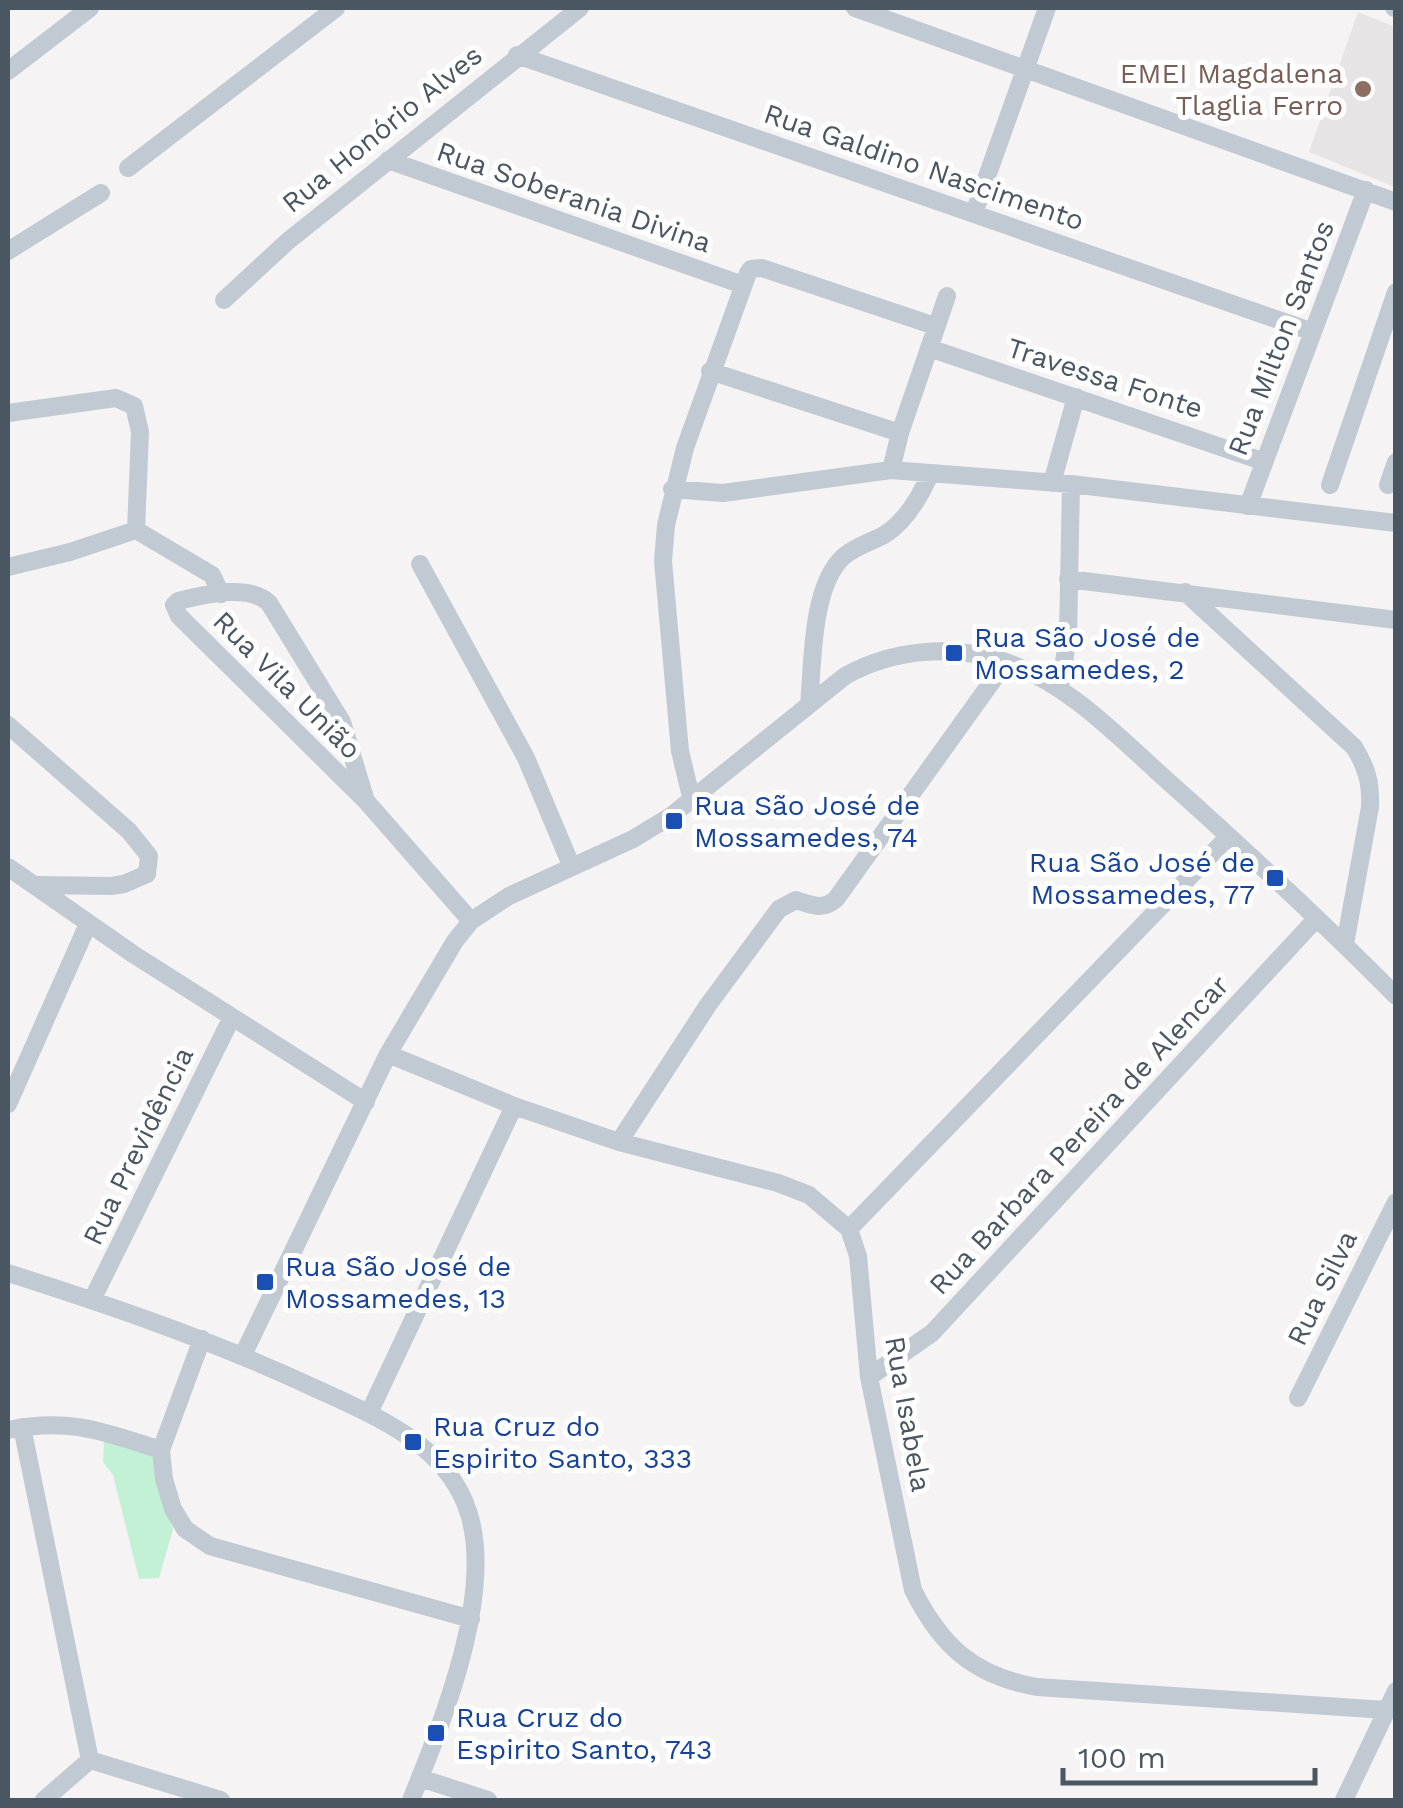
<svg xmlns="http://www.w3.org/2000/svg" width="1403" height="1808" font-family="'Work Sans',sans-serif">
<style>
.education{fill:#e6e4e5}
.green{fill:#c3f1d5}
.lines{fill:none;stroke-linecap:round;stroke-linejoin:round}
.minor{stroke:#c1cad2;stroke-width:18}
.education-dot{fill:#8d6e63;stroke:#fff;stroke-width:4}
.transit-dot{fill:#1a4fb4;stroke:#fff;stroke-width:4}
.labels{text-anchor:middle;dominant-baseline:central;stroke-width:10;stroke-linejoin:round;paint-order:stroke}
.education-label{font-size:28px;fill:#785e54;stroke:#fff;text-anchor:end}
.street-label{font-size:28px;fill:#4a5661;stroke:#fff}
.transit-label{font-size:28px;fill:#164399;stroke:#fff;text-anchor:start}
</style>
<rect width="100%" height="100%" fill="#f5f3f3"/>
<!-- education -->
<path class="education" d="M1358,12L1395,27V187L1309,152Z"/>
<!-- green -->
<path class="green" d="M104,1441L153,1454L160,1496L173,1529L159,1578L139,1579L113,1475L103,1462Z"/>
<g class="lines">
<!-- minor -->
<path class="minor" d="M855,8L1396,202
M1394,8H1396
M517,55L1313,332
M8,71L90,8
M388,160L743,285
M128,168L336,8
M974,213L1047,8
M8,251L101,193
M224,300L288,241L580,8
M929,348L1262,461
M710,371L900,433
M8,413L116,398L134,406L140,432L136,530
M891,470L900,433L947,296
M1052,483L1076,397
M1330,485L1396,292
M1388,485L1396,462
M672,489L723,493L891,470L1071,484L1396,523
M1248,506L1366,190
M136,530L212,575L221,594
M420,564L526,758L571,865
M8,567L70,552L136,530
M1068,579L1396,620
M1185,592L1354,747C1367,768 1371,783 1370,807L1345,944
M1060,688L1068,636L1071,484
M809,705C813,663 811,587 843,557C854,547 871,542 884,535C905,522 920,497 930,474
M8,725L129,831L149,856L147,874L124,884L111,886L37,885
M366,801L342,722L269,603C248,583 204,595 178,601L174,605L179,616L366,801L471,921
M692,801L680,751L663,561L666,525L685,448L748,273L751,269L762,268L935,326
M8,867L133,954L366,1102
M388,1054L514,1106L619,1142L778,1183L809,1195L849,1229L858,1256L869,1377L913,1590C941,1646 974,1676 1037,1687L1386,1710
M8,1104L88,924
M619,1142L708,1005L779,909L796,900C812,905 822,911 836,899L1006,662
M849,1229L1229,836
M8,1273C115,1307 219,1343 321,1391C363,1410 413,1432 443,1467C454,1480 464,1497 469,1514C494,1596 442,1723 411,1800
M92,1300L232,1017
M202,1339L161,1450L164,1479L173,1509L185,1529L210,1546L471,1619
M243,1355L388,1054L455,941L471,921L509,896L633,839L671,816L845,676C893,649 953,644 1006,662C1071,685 1119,738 1170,783C1247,852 1323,922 1396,996
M869,1377L932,1333L1317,918
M1298,1398L1396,1202
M369,1413L514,1106
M22,1427L90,1760
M8,1430C69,1417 104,1432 161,1450
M90,1760L221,1800
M420,1778L488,1800
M44,1800L90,1760
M1344,1800L1396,1691"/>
</g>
<!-- markers -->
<circle class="education-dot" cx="1363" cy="89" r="10"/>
<g class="transit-dot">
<rect x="944" y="643" width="20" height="20" rx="5"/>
<rect x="664" y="811" width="20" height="20" rx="5"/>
<rect x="1265" y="868" width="20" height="20" rx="5"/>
<rect x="255" y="1272" width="20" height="20" rx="5"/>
<rect x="403" y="1432" width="20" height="20" rx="5"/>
<rect x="426" y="1723" width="20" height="20" rx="5"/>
</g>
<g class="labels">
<!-- education labels -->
<g class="education-label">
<text x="1343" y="73">EMEI Magdalena<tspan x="1343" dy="32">Tlaglia Ferro</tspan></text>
</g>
<!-- street labels -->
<g class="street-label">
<text transform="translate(382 129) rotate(-39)">Rua Honório Alves</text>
<text transform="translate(924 167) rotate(19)">Rua Galdino Nascimento</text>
<text transform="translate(574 197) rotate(19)">Rua Soberania Divina</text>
<text transform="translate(1281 338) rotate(-69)">Rua Milton Santos</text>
<text transform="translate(1105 378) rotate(18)">Travessa Fonte</text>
<text transform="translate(287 685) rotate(45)">Rua Vila União</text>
<text transform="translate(1079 1135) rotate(-47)">Rua Barbara Pereira de Alencar</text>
<text transform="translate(138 1146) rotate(-64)">Rua Previdência</text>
<text transform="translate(1322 1288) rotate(-64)">Rua Silva</text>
<text transform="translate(908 1414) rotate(80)">Rua Isabela</text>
</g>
<!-- transit labels -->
<g class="transit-label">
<text x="974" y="637">Rua São José de<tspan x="974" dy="32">Mossamedes, 2</tspan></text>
<text x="694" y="805">Rua São José de<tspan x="694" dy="32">Mossamedes, 74</tspan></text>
<text x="1255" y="862" text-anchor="end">Rua São José de<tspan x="1255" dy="32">Mossamedes, 77</tspan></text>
<text x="285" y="1266">Rua São José de<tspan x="285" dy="32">Mossamedes, 13</tspan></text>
<text x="433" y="1426">Rua Cruz do<tspan x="433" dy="32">Espirito Santo, 333</tspan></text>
<text x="456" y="1717">Rua Cruz do<tspan x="456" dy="32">Espirito Santo, 743</tspan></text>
</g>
</g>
<!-- border -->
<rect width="1403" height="1808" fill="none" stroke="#4a5661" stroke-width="20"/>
<!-- scale -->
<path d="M1063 1768v15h252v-15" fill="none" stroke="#4a5661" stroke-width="5"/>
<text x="1078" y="1768" font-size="30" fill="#4a5661" stroke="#ffffff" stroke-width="8" paint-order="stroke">100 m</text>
</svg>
